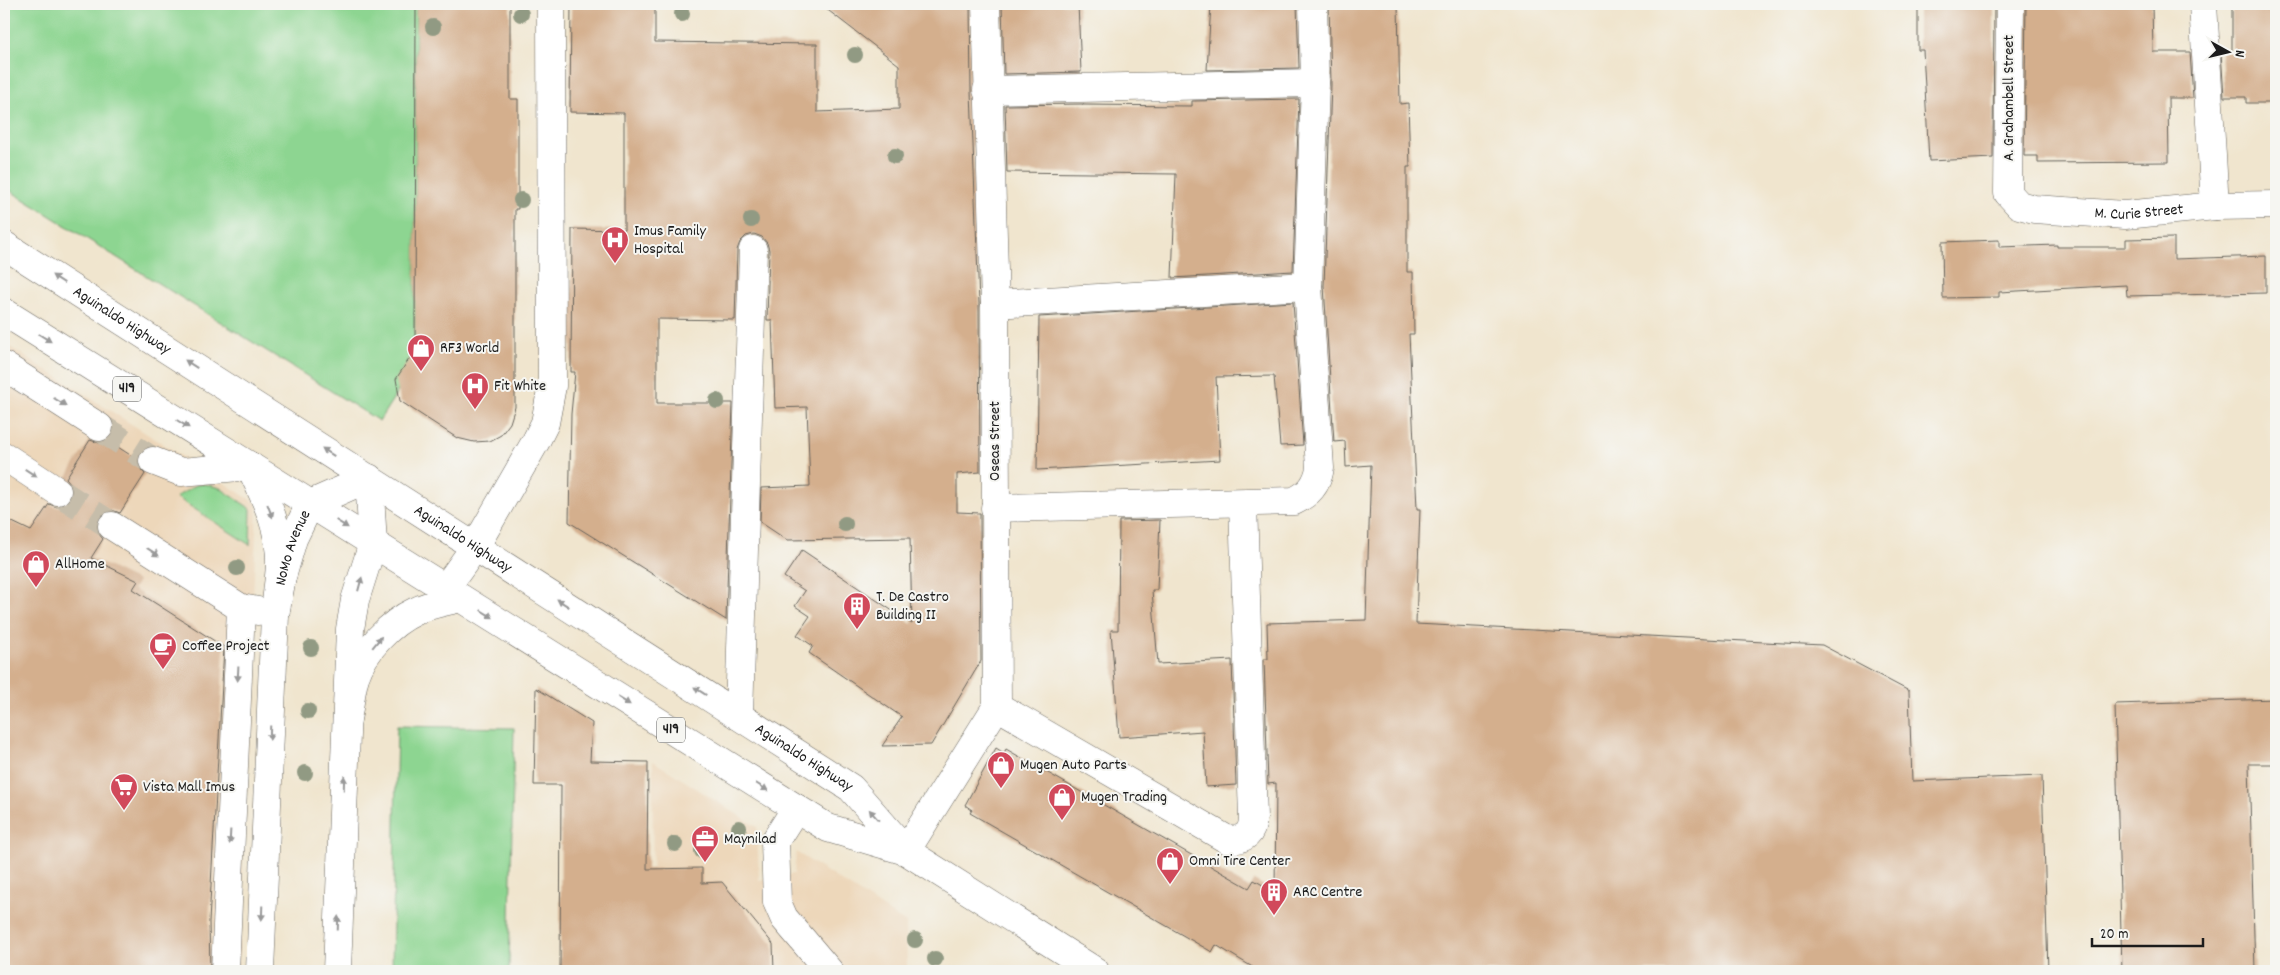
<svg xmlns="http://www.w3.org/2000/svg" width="2280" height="975" font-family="Dekko,sans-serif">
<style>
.built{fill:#edd7ba}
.green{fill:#8dd591;stroke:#547856}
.building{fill:#d4af8d}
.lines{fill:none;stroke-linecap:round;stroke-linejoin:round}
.minor-tunnel{stroke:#c6bdaa;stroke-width:28;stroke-dasharray:28 14;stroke-linecap:butt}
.minor-casing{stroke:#66625a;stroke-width:29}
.major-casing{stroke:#66625a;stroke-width:29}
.highway-casing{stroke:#66625a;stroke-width:29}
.minor{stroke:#fff;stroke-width:28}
.major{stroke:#fff;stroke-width:28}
.highway{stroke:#fff;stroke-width:28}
.tree{fill:#919a83}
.oneway{fill:#999}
.labels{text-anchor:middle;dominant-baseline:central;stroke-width:4;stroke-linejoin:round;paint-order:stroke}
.shield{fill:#f6f6f2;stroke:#5d5d5c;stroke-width:1}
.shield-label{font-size:15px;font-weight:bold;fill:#1c1c1c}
.street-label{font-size:16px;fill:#1c1c1c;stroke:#f6f6f2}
.poi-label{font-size:16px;fill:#1c1c1c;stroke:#f6f6f2;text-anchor:start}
</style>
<rect width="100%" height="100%" fill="#f6f6f2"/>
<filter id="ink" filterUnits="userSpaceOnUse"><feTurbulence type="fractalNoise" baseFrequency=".02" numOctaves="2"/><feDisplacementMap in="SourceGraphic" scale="10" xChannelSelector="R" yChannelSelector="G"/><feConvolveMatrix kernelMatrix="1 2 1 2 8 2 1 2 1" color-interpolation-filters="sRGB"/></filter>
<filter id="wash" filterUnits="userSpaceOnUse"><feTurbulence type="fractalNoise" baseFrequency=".0096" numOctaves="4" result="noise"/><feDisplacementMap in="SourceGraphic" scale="20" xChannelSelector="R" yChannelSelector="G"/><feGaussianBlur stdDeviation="1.12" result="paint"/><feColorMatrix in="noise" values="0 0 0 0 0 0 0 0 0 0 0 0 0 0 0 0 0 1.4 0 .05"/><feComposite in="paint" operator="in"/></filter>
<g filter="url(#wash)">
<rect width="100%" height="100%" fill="#f0e5ce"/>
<!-- built -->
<path class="built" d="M4,343L257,504L238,971H4Z
M653,761L757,827L759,880L794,874L796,852L906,923L907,971H652Z"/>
<!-- green -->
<path class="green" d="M4,4H416L415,350L398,391L379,421L4,187Z
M205,484L220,488L251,509L250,545L176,497L196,485Z
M397,726L514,728L509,971H392Z"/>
<g id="blocks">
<!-- building -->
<path class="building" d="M416,4H510V99H518V209H515V407L510,423L501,435L490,441L474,442L457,438L400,401L396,379L415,350Z
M571,4H655V42L817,44V112L899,109V65L820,4H970L971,91L979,304L980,472L957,474V512L980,513L981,661L931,745L882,746L902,717L809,653L813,646L797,635L810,616L795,606L805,591L784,577L802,550L912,624L910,538L787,540L760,522L761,488L810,486L807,407L775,408L772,320H767L769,250L767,243L762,237L754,234L746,236L740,242L737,250L735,320L657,319V403H733L726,620L569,522L571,414L575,372H571L572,229L624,230V113L570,112Z
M1002,4H1078L1081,72L1004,74Z
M1211,4H1297L1299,68L1207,70Z
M1329,4H1398L1400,104L1408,103L1410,167H1407V272H1413L1414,334H1409L1417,509H1420L1416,624L1822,645L1909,691L1912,781L2042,776L2048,971H1259L1216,945L1212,952L970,813L972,810L965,805L996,748L1004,753L1006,749L1249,888L1254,880L1275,892L1276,783L1268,784L1264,659H1268L1267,623L1366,620L1371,465L1346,467L1345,441L1334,442L1324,286L1331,84Z
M1918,4H1994L1993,158L1929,161L1923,50H1918Z
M2026,4H2152L2153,52H2190L2193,98H2168L2169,162L2038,163V156H2024Z
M2232,4H2276V103H2246V97H2224L2221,52H2232Z
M1299,99L1293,271L1172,278L1176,174L1007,172L1005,105L1083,104V105L1192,106V101Z
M2174,238V259L2266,256V293L2127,296L2126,285L1999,292V297L1943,298L1942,242L1999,240V247L2057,245V247H2126V239Z
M1293,302L1303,445L1280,446L1274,376L1216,377L1220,460L1037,470L1039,317Z
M90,440L99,443L107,440L138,460L141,470L145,474L120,513L112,510L105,512L99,517L96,526L98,533L103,539L91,558L138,581L133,589L224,647L209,922L210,971H4V518L31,531L49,504L57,507L64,505L70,500L73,491L71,484L66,478Z
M1160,520L1157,590H1152L1158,664L1232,660L1236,785L1206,787L1203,731L1119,737L1111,630H1118L1119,521Z
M536,688L592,723L590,761L648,762L647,869L702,868V883L722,882L773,944L774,971H560L561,785H534Z
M2276,699V764H2249L2255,971H2122L2115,704Z"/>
</g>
</g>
<g filter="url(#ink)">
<use href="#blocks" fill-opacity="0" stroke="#66625a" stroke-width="1"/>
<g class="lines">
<!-- minor-tunnel -->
<path class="minor-tunnel" d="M99,427L153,461
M57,491L112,526"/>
<!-- minor casing -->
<g class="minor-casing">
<g id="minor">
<path id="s1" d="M2010,4L2008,193L2019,205L2034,209L2125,215L2215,206L2276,205"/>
<path d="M2203,4L2215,206"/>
<path d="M987,90L1315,83"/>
<path d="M995,304L1308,286"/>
<path d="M4,366L99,427"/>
<path d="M4,456L57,491"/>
<path d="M153,461L181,472L250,466"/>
<path d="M995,508L1294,501C1309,494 1317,485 1320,468L1308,286L1315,83L1313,4"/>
<path d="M112,526L241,608L258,611"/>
<path d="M445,589L475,547L536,441L545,423L552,386L551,4"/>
<path d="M997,706L1228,840C1244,840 1252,835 1253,818L1243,503"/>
<path d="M739,716L753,250"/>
<path d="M796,808L775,841L777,902L784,918L829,971"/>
<path d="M906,851L997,706L995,304L986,4"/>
<path d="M225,971L241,608"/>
</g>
</g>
<!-- major casing -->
<g class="major-casing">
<g id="major">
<path id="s2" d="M260,971L275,615L282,577L293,539L310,504L369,478L373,543L355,600L350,629L337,971"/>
</g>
</g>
<!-- highway casing -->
<g class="highway-casing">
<g id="highway">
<path id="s3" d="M4,245L851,788L906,851"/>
<path d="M4,312L828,828L906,851L1095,971"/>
<path d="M250,466C265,498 281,529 280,565C279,581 276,598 275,615"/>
<path d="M347,719C350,705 351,691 355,677C364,650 390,623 416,611C429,604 446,602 460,598"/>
</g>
</g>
<!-- minor -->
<use href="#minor" class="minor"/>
<!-- major -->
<use href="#major" class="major"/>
<!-- highway -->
<use href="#highway" class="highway"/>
</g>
<!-- trees -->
<g class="tree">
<circle cx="521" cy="14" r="8"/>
<circle cx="682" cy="14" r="8"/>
<circle cx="433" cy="27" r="8"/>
<circle cx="855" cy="55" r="8"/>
<circle cx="895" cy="156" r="8"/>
<circle cx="521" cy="200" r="8"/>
<circle cx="751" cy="220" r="8"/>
<circle cx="717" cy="401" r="8"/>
<circle cx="845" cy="524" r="8"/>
<circle cx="237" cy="568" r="8"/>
<circle cx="311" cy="648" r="8"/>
<circle cx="308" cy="711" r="8"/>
<circle cx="305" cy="773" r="8"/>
<circle cx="739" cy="828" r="8"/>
<circle cx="675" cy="844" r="8"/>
<circle cx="702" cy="851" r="8"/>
<circle cx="915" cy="940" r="8"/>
<circle cx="935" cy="959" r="8"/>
</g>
<!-- one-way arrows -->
<defs><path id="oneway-solid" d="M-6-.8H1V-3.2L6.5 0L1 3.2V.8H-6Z" transform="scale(1.25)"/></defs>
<g class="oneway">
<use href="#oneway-solid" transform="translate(58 279) rotate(-147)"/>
<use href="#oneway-solid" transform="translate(45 338) rotate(32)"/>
<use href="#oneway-solid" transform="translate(191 364) rotate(-147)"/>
<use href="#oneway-solid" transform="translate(60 402) rotate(32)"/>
<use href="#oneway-solid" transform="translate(183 424) rotate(32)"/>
<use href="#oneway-solid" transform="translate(328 452) rotate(-147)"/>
<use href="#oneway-solid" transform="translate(31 473) rotate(33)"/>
<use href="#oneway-solid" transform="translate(270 511) rotate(69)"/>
<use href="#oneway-solid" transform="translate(342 524) rotate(32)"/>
<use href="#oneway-solid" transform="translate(153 552) rotate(33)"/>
<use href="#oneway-solid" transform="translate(360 584) rotate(-75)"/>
<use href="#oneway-solid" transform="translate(563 603) rotate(-147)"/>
<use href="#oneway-solid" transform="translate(487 614) rotate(32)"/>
<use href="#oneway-solid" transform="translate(377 642) rotate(-51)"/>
<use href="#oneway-solid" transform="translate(238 674) rotate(93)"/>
<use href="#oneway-solid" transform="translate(700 691) rotate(-147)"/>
<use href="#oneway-solid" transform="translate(624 701) rotate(32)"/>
<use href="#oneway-solid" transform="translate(270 733) rotate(92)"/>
<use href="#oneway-solid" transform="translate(344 783) rotate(-88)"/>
<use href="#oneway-solid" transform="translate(762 787) rotate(32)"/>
<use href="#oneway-solid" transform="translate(874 815) rotate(-131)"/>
<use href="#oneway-solid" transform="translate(230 837) rotate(93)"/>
<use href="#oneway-solid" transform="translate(262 913) rotate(92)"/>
<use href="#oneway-solid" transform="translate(338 923) rotate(-88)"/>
</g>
</g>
<!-- icons -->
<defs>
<g id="hospital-pin" transform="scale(1.4375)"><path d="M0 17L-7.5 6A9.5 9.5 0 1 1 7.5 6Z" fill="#d1495b" stroke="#f6f6f2"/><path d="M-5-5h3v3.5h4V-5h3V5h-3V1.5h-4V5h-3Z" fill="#fff"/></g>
<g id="shop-pin" transform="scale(1.4375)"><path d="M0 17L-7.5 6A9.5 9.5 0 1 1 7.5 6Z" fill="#d1495b" stroke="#f6f6f2"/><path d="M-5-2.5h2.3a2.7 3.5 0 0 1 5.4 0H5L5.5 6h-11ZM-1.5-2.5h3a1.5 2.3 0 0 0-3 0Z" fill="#fff"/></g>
<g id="building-pin" transform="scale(1.4375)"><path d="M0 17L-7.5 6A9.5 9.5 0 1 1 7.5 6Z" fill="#d1495b" stroke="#f6f6f2"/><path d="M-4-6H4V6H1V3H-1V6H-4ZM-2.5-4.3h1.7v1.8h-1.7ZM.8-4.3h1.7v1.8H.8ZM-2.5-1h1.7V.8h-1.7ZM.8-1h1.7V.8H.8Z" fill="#fff"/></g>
<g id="cafe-pin" transform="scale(1.4375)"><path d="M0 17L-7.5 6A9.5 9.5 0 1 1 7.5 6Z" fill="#d1495b" stroke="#f6f6f2"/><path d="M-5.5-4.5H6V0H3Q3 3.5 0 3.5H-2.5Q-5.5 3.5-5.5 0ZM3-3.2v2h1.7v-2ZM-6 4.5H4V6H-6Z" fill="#fff"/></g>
<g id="supermarket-pin" transform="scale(1.4375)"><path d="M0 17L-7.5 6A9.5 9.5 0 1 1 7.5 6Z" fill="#d1495b" stroke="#f6f6f2"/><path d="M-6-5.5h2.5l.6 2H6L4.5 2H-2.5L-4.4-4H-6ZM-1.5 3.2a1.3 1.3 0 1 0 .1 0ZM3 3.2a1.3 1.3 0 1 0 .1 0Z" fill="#fff"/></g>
<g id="office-pin" transform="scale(1.4375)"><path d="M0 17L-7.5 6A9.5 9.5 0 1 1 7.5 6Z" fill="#d1495b" stroke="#f6f6f2"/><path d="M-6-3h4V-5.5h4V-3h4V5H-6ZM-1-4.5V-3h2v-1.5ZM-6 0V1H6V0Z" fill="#fff"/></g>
</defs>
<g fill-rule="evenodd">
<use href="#hospital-pin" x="615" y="240"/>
<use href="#shop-pin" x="421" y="348"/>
<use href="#hospital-pin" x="475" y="386"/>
<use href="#shop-pin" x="36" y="564"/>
<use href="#building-pin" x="857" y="606"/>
<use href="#cafe-pin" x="163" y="646"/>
<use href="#shop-pin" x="1001" y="765"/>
<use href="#supermarket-pin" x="124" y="787"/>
<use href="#shop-pin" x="1062" y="797"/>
<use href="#office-pin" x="705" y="839"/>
<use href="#shop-pin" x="1170" y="861"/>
<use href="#building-pin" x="1274" y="892"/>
</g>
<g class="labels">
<!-- shield labels -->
<g class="shield">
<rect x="113" y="376.5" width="28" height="25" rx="4"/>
<rect x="657" y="717.5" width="28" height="25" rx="4"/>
</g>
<g class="shield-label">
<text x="127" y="389">419</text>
<text x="671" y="730">419</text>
</g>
<!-- street labels -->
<g class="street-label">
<text transform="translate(2009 98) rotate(-90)">A. Grahambell Street</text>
<text stroke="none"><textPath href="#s1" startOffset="326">M. Curie Street</textPath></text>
<text stroke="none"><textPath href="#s3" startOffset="140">Aguinaldo Highway</textPath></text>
<text transform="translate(995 441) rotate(-90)">Oseas Street</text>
<text stroke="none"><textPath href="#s3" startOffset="545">Aguinaldo Highway</textPath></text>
<text stroke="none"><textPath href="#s2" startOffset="426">NoMo Avenue</textPath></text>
<text stroke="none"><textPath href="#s3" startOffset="950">Aguinaldo Highway</textPath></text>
</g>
<!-- poi labels -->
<g class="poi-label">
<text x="634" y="231">Imus Family<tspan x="634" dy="18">Hospital</tspan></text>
<text x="440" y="348">RF3 World</text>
<text x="494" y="386">Fit White</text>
<text x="55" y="564">AllHome</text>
<text x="876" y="597">T. De Castro<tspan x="876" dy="18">Building II</tspan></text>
<text x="182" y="646">Coffee Project</text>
<text x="1020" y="765">Mugen Auto Parts</text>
<text x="143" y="787">Vista Mall Imus</text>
<text x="1081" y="797">Mugen Trading</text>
<text x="724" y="839">Maynilad</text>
<text x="1189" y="861">Omni Tire Center</text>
<text x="1293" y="892">ARC Centre</text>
</g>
</g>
<!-- margin -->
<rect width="2280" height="975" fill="none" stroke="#f6f6f2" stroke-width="20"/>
<!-- north arrow -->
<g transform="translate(2228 52) rotate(98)" stroke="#f6f6f2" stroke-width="4" paint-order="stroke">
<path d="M0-4L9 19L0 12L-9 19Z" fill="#1c1c1c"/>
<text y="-8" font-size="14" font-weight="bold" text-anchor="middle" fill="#1c1c1c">N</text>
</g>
<!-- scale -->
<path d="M2092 938v8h111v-8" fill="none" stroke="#1c1c1c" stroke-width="2.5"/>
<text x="2100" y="938" font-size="15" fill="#1c1c1c" stroke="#f6f6f2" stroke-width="4" paint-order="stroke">20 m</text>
</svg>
